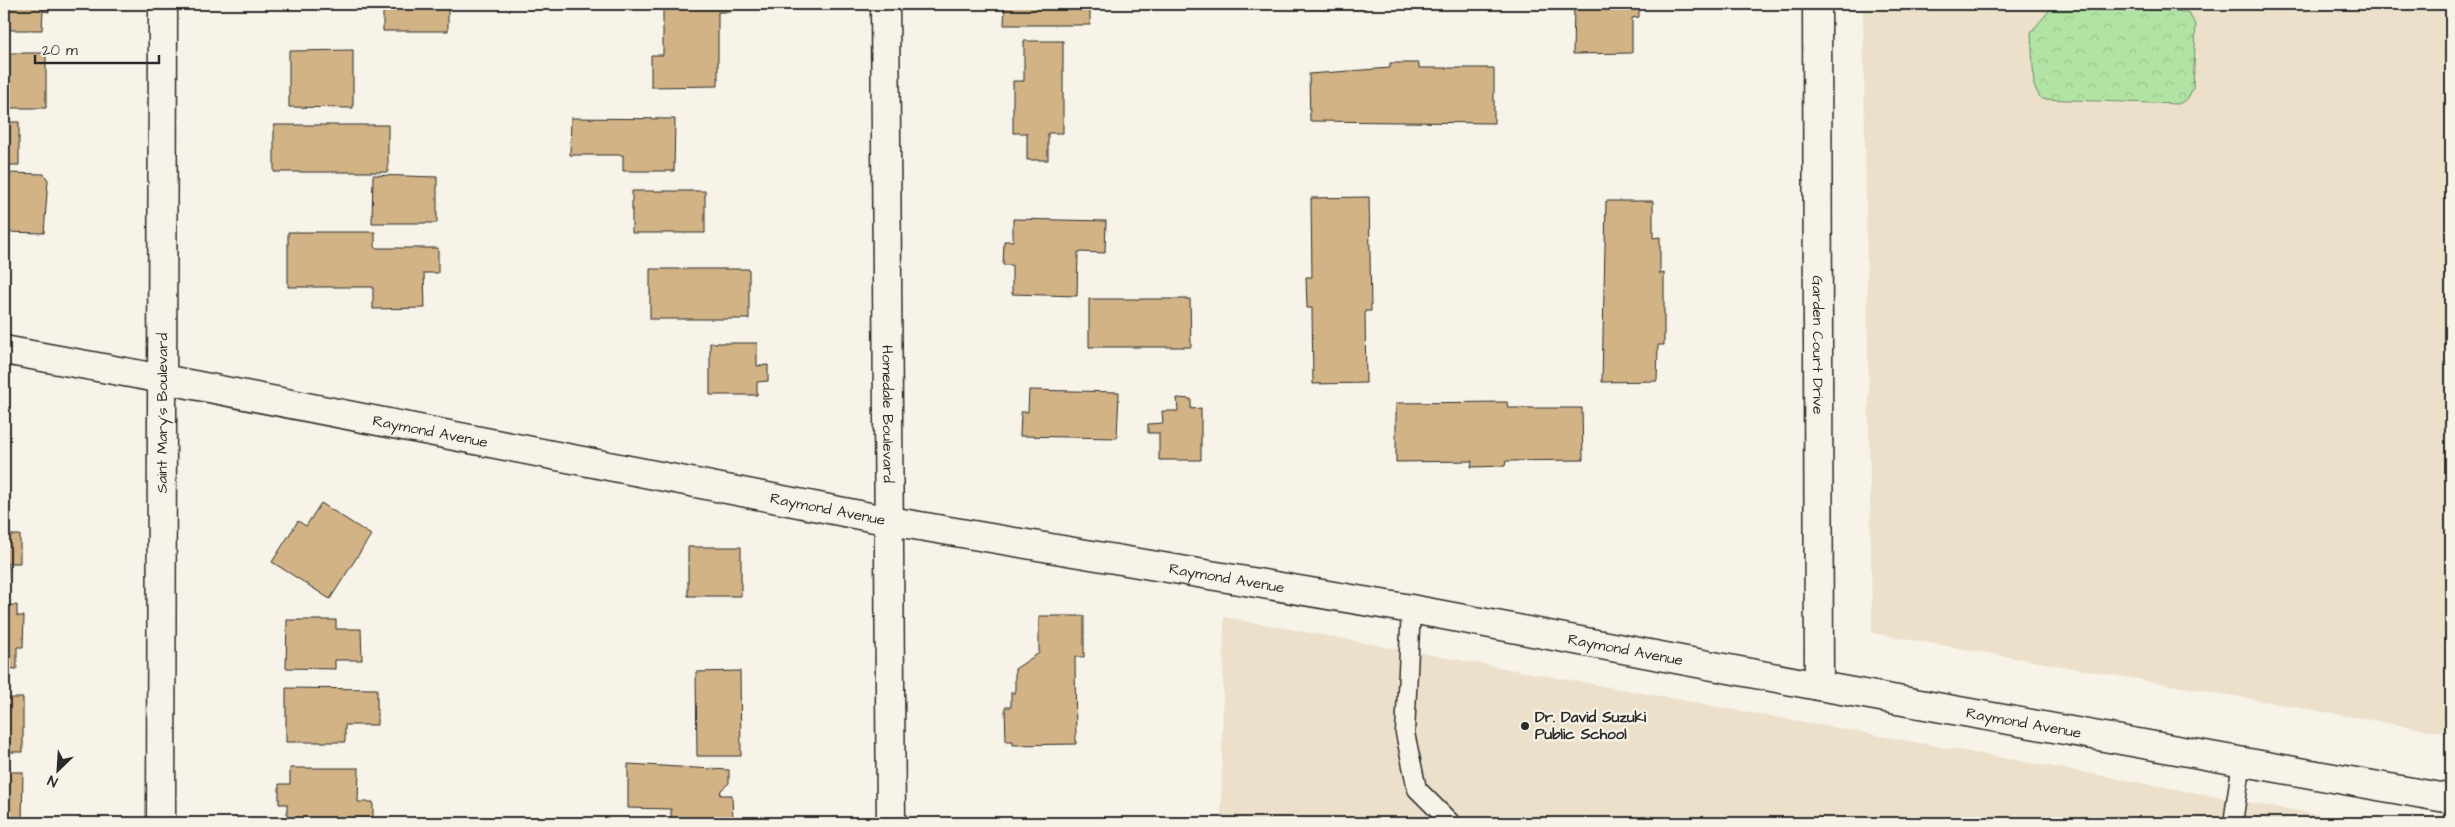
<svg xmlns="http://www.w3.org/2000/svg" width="2455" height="827" font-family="'Architects Daughter',sans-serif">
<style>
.built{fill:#ece0cb}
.park{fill:url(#park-crowns);stroke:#6e8868}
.building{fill:#d2b386;stroke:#2b2b2b}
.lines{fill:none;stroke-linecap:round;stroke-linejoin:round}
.service-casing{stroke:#2b2b2b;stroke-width:21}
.minor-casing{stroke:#2b2b2b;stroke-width:31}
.service{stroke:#f7f3e8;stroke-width:18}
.minor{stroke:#f7f3e8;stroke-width:28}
.poi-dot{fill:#2b2b2b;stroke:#f7f3e8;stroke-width:2}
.labels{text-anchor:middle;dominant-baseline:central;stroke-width:4.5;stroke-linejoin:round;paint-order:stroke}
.street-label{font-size:15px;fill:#2b2b2b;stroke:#f7f3e8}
.poi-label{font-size:15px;font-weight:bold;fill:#2b2b2b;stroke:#f7f3e8;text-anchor:start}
</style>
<defs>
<pattern id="park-crowns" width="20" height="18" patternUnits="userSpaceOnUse" patternTransform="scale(1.25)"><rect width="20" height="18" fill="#b1e4a4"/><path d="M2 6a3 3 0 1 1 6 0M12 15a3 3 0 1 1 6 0" fill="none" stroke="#98c48d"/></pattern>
</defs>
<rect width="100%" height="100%" fill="#f7f3e8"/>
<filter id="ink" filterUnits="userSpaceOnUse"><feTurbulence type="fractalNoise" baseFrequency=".02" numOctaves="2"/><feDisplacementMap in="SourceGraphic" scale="10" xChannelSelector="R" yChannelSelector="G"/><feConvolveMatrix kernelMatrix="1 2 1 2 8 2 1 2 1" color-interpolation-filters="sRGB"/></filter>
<g filter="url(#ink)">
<!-- built -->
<path class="built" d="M1863,4H2446L2451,349V734L1872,633Z
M1224,617L1387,647L2364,823H1221Z"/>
<!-- park -->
<path class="park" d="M2055,4L2188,12L2196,25L2193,88L2187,100L2178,104L2041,99L2034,86L2031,32Z"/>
<!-- building -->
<path class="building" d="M4,4H49V12L43,11L42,30H4Z
M383,4H448V31H383Z
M653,4H731V12H718V86L651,87V55H663V7H653Z
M1005,4H1090V25H1004Z
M1310,4H1365V9H1310Z
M1574,4H1639V17L1632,18V53L1573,54Z
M2297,4H2344V6L2297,5Z
M1024,41H1063V133H1048V160H1027V133H1013V81H1024Z
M353,50V108L289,107V51Z
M4,53H46V108H4Z
M1390,63H1419V68H1494V123L1310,121L1309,74L1390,68Z
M571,118L675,119L674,171H623V155H570Z
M4,122H19V165H4Z
M274,125H388V172H274Z
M4,173L44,174L48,180L44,233L4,232Z
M373,175L437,177V223H372Z
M632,191H705V233H632Z
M1369,197L1371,311H1365L1366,383L1313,384L1312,308H1307L1306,277H1312L1311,198Z
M1606,201H1653V238L1660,237V274L1664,273V345H1658L1657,381L1602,382Z
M1013,219L1106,221L1105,253L1078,252L1077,296L1012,294V265H1003L1004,241H1013Z
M288,232H375V248H438V273H424L425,308L373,309V287H288Z
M650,269H749V319H650Z
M1089,299H1190L1191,347H1089Z
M710,343H757V366L768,365V381L757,382V395H710Z
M1029,390L1119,392L1117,438L1020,436L1021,412H1028Z
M1177,398L1191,399V409L1201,408V460H1159V433H1148V424L1163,423L1162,411H1178Z
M1507,402L1508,408H1582L1583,460L1506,461L1505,466L1471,467L1472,461L1396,462V403Z
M321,503L371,535L330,599L272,562L298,521L306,526Z
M4,535H20V563H8L7,584H4Z
M688,547H741V596H688Z
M4,605H17V616H24L23,647H17V669L4,668Z
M1039,616H1084V657H1075L1076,744L1013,745V741H1006L1005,707H1011V692L1015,693V669L1039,653Z
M287,620H336V629H361L362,660H335V669L286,668Z
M740,671L741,756H697L696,672Z
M286,688L377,689V725H345V742H286Z
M4,698H23V752H4Z
M628,764L729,770V783L721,790L720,795H732L733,823H671V809L628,808Z
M290,768H359L358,802H373V822H287V804H279V784H290Z
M4,772H23L22,821H4Z"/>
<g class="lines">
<!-- service casing -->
<g class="service-casing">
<path id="service" d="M1411,609L1405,733L1417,789L1451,823
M2233,823L2242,761"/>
</g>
<!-- minor casing -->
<g class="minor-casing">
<g id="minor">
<path id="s1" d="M885,4L891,823"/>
<path id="s2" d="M1817,4L1819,686"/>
<path id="s3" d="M4,350L163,379L890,521L1411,609L1819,686L2451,799"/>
<path id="s4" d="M161,823L163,4"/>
</g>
</g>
<!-- service -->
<use href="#service" class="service"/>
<!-- minor -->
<use href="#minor" class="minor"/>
</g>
</g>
<!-- markers -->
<circle class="poi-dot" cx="1525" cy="726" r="5"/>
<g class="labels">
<!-- street labels -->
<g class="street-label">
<text stroke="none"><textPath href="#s2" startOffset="341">Garden Court Drive</textPath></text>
<text stroke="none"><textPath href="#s1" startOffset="410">Homedale Boulevard</textPath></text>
<text stroke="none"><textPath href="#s4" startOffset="410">Saint Mary's Boulevard</textPath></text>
<text stroke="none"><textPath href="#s3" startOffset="434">Raymond Avenue</textPath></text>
<text stroke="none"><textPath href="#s3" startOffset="839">Raymond Avenue</textPath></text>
<text stroke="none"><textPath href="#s3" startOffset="1244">Raymond Avenue</textPath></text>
<text stroke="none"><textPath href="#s3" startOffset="1649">Raymond Avenue</textPath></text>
<text stroke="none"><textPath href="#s3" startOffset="2054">Raymond Avenue</textPath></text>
</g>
<!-- poi labels -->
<g class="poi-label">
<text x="1535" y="717">Dr. David Suzuki<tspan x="1535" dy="17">Public School</tspan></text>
</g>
</g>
<!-- margin -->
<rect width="2455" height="827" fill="none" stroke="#f7f3e8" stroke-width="20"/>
<rect x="10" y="10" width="2435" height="807" fill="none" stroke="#2b2b2b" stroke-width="2" filter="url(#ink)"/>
<!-- north arrow -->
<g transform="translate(58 770) rotate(205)" stroke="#f7f3e8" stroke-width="4" paint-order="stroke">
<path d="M0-4L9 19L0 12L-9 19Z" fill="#2b2b2b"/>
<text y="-8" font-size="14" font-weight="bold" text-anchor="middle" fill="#2b2b2b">N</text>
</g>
<!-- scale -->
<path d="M35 55v8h124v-8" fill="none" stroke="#2b2b2b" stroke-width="2.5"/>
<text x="42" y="55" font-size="15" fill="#2b2b2b" stroke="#f7f3e8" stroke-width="4" paint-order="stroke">20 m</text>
</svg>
